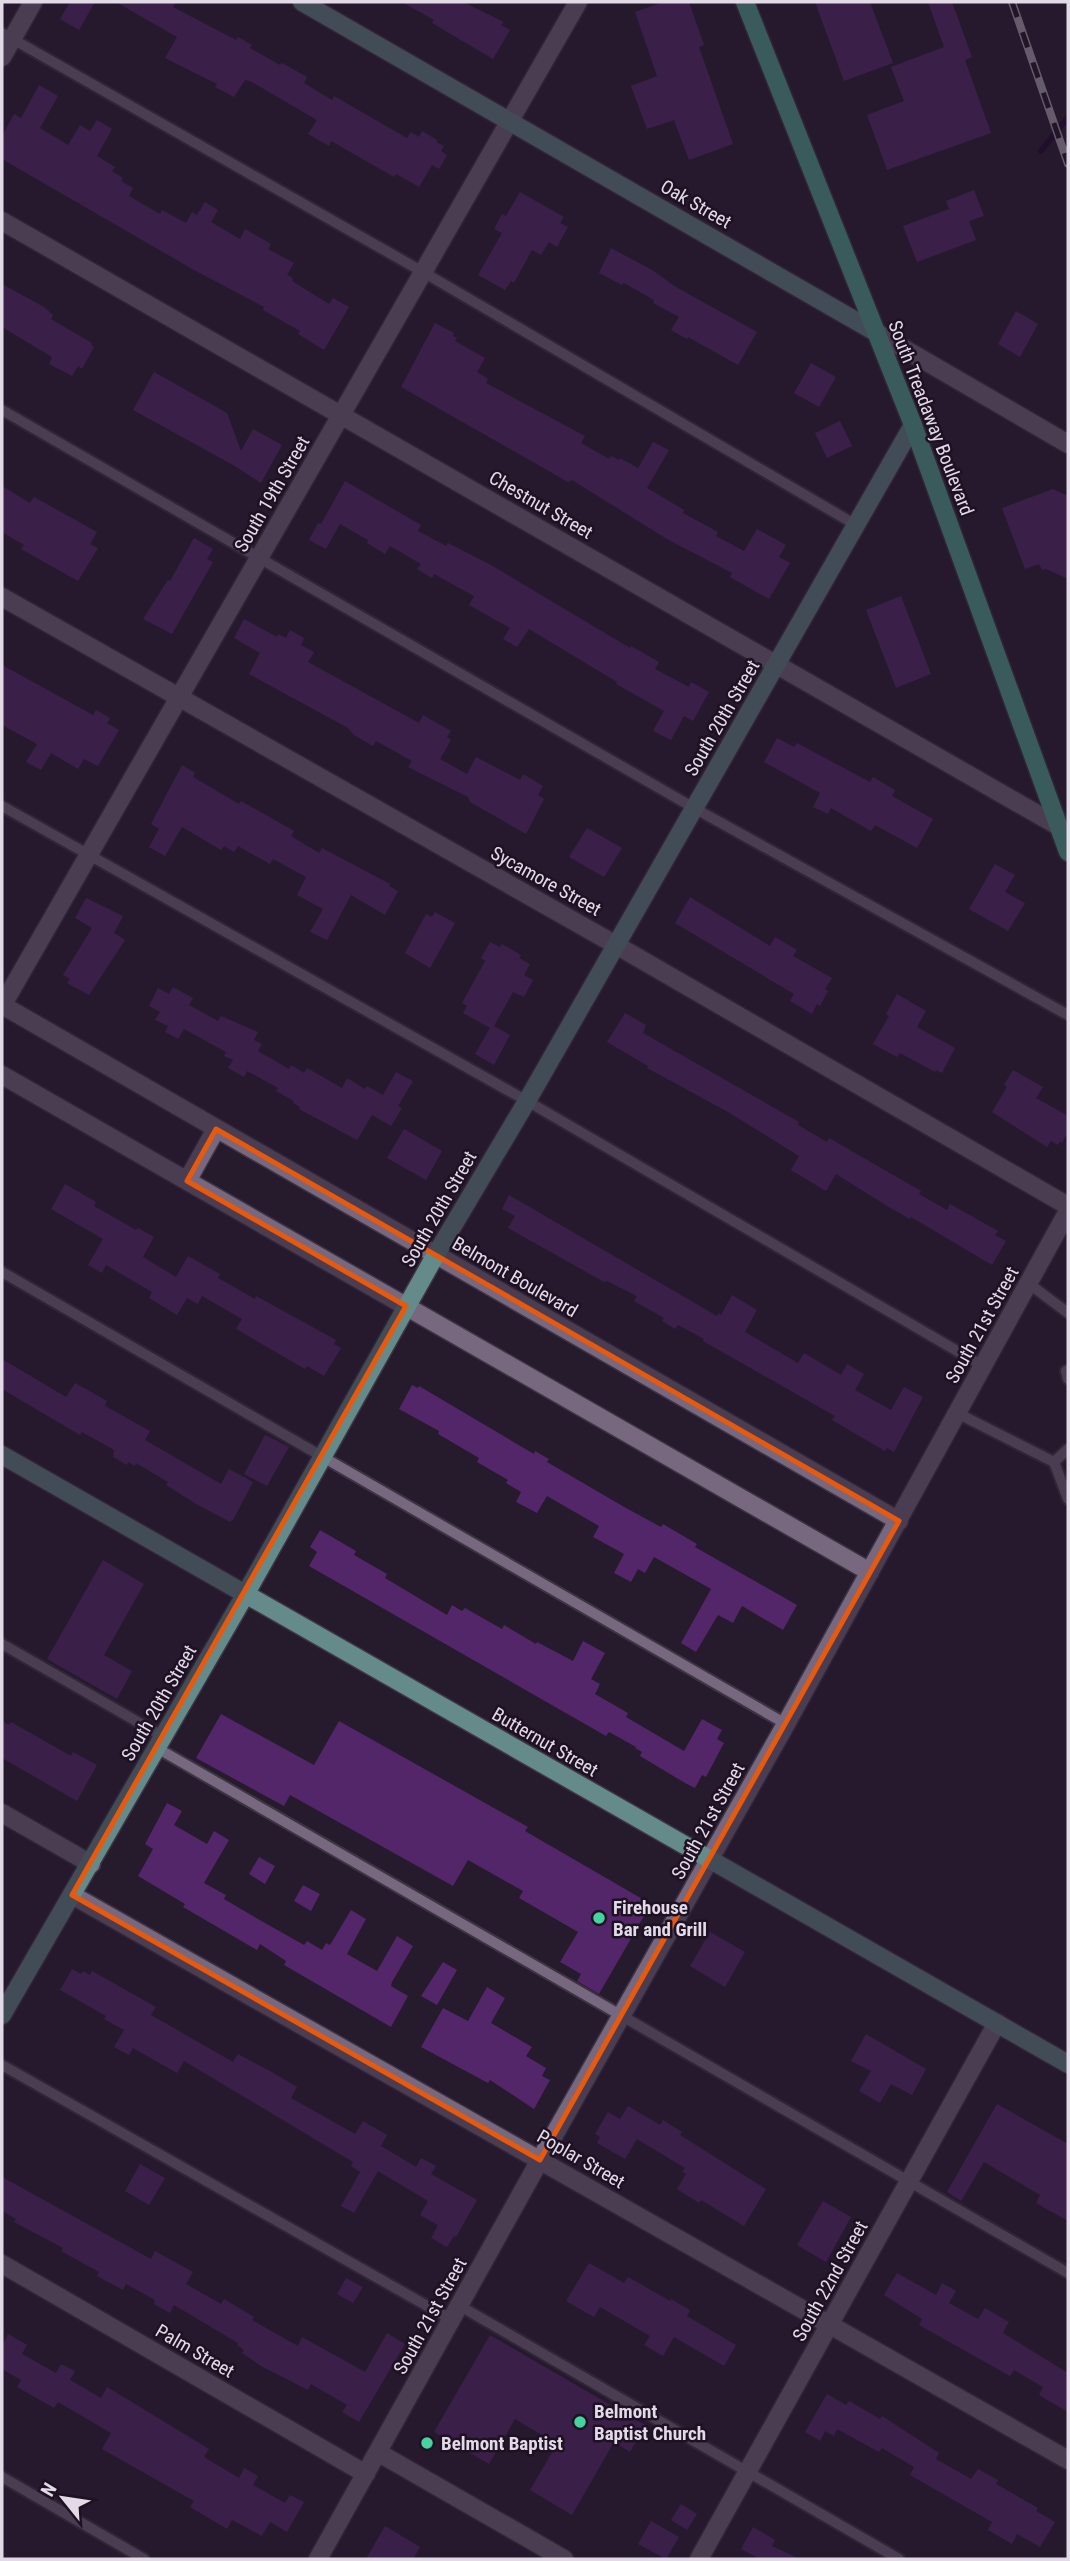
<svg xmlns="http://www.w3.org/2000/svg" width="1070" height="2561" font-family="'Roboto Condensed',sans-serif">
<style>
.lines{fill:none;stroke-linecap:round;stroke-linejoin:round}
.stream{stroke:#1b002a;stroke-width:6}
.building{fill:#522668}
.lane-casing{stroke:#3d3443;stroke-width:14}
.street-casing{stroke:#3d3443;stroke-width:21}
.secondary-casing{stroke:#3d3443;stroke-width:21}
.primary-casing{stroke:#3d3443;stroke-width:21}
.lane{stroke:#77687f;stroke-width:10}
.street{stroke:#77687f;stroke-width:18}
.secondary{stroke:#648a89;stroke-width:18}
.primary{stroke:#50ab93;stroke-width:18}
.rail-casing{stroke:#b4abb9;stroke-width:8}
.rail{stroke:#1d1123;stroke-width:5;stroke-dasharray:16;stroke-linecap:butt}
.marked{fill:none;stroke:#e8590c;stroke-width:5;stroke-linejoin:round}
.poi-dot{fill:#45d49f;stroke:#1d1123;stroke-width:2.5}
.labels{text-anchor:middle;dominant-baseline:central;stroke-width:5;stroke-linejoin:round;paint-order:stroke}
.street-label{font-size:19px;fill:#e2dae7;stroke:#1d1123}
.poi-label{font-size:19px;font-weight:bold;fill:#e2dae7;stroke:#1d1123;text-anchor:start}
</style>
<rect width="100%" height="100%" fill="#261a2d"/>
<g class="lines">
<!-- stream -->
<path class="stream" d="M1041,151L1068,117"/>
</g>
<!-- building -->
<path class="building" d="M70,2H95L79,30L60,19Z
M116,2H176L173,7L236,40L238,37L252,45L250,48L280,65L282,63L307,77L304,83L332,100L334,96L407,138L411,132L419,137L422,131L437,140L436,142L444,146L441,151L447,155L439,169L432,165L419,187L396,174L394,177L331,141L329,146L308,134L317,120L250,81L245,80L234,97L215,87L217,84L165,58L177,37Z
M402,2H463L504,22L501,25L510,30L493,59L432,23L434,20Z
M663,2H689L704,45L699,47L733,144L689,160L674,120L647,129L631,86L657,76L635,12Z
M815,2H870L893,63L844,81Z
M928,2H952L972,57L965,60L991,133L887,170L867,115L904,101L891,67L944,47Z
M39,85L58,96L40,128L68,145L80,125L90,131L97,120L112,129L97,156L115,167L112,171L123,178L121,181L133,188L129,196L160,214L162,210L186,223L192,212L197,215L205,202L218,210L211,222L240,239L245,229L271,244L268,249L294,263L287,275L293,278L292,281L329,304L333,298L349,307L324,350L298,334L300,331L263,310L264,307L194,270L2,159V136L14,114L21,118Z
M974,190L984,216L969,221L976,240L917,262L903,226L949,209L946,201Z
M520,192L564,217L560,223L568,227L557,247L549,242L541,255L532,250L514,283L511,281L505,290L478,275L502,233L494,229L502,214L506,216Z
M611,248L652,270L676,287L757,332L738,365L688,337L687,339L671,330L679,317L653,303L654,300L624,283L622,285L599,273Z
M2,284L44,307L53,315L51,319L92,343L91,345L94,347L82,369L78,366L72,376L49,364L52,357L2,327Z
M1016,311L1038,324L1020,357L998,344Z
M435,323L454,333L453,336L457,338L455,341L485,358L477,372L488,379L486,383L585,436L581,443L609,459L611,456L619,460L620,458L638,468L653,442L669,450L647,488L684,510L683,513L718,532L716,536L744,551L757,529L786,545L779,557L790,563L769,599L730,577L732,573L667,539L572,480L568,482L401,387Z
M811,363L836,377L819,407L794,393Z
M154,372L227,413L241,451L253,429L282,445L261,483L233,465L133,410Z
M840,421L852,446L827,458L815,433Z
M345,481L421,525L418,531L446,546L448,543L491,565L630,648L631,646L659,662L655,669L689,687L691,682L709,692L693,721L684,716L671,740L653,731L664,711L616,684L617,682L529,629L517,647L503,639L510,628L469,605L474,596L434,574L432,578L417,569L421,564L390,546L385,554L367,543L368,540L340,524L326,549L309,540L318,523L321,524Z
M2,486L30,503L34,497L97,532L90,544L98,548L78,581L21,549L24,545L2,532Z
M1053,489L1068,496V579L1046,569L1042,570L1039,564L1025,569L1002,508Z
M194,538L213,549L207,559L213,562L172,634L143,619L168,580L170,581Z
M901,596L931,674L896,688L866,610Z
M244,619L277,637L278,634L286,638L290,630L304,638L301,645L314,652L308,662L419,723L423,715L451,731L447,737L451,740L440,759L467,774L476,757L520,780L523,774L543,786L538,795L544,799L526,834L470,802L468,797L408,767L412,761L376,741L373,746L354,735L348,728L249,674L260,653L234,638Z
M2,665L93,715L96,710L110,718L107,723L119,730L98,766L84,759L78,769L51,753L41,770L26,762L37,744L2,725Z
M777,738L794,747L797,743L870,782L873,777L895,790L892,796L933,819L917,848L875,825L871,831L831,808L828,814L813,807L820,793L764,762Z
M182,765L195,773L193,777L239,804L241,801L294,831L291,836L319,853L322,848L390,884L389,886L398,891L385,915L351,895L327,940L310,932L323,909L297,895L306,877L273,859L270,864L238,846L234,852L224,846L221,850L182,827L165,856L149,847L159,829L151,824Z
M587,828L622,848L604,877L569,857Z
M995,864L1015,875L1005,892L1025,903L1008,931L969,909Z
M690,897L770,946L775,937L797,950L793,956L832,978L825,989L828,991L820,1006L817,1004L812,1014L790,1001L794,994L675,923Z
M86,898L123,916L114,933L125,940L89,995L67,983L70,979L63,975L92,928L75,918Z
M435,912L455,923L430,968L405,953L426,914L432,917Z
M490,942L500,947L502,944L521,955L519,958L530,964L524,975L533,980L524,997L513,992L494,1026L510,1035L494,1065L475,1054L490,1028L463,1013L467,1006L462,1003L485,961L481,958Z
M173,987L193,998L189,1005L218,1021L221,1016L258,1032L254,1040L262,1044L258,1051L289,1069L291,1065L304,1073L307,1068L342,1088L347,1078L365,1089L367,1086L383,1095L396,1072L413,1081L398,1106L402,1108L391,1126L372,1115L357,1140L299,1109L300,1107L293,1103L294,1101L276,1091L278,1088L247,1071L244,1077L228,1068L233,1060L224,1056L226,1052L184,1029L178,1039L165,1032L168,1026L155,1020L160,1012L149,1006L158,988L169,994Z
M897,994L926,1011L917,1027L955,1048L942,1073L936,1070L935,1072L900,1053L897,1057L873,1044L889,1016L886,1014Z
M625,1013L646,1025L643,1033L799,1122L798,1125L827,1142L829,1138L921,1191L919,1194L947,1210L950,1204L998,1231L995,1235L1006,1241L992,1265L911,1217L910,1219L887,1206L836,1174L826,1191L791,1170L799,1156L728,1112L647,1068L648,1066L607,1042Z
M1013,1070L1043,1087L1036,1098L1068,1116V1132L1062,1143L1060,1141L1058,1145L1051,1141L1047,1147L992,1112L1007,1087L1004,1085Z
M404,1129L442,1151L426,1180L387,1158Z
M65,1184L96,1202L94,1206L136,1230L138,1228L154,1237L143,1257L176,1277L188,1256L220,1274L218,1278L255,1299L256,1296L336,1340L334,1344L341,1348L324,1376L307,1366L305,1369L236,1329L242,1319L202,1296L198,1304L187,1298L177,1315L149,1298L152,1292L106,1265L102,1273L88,1265L103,1239L51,1209Z
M509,1195L717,1316L719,1313L721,1315L732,1295L757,1310L745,1332L798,1363L804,1353L841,1375L847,1364L864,1374L855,1390L891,1410L904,1387L923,1397L894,1452L887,1448L885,1451L832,1420L835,1416L703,1341L704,1339L678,1325L675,1329L662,1321L664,1318L634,1301L637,1296L607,1281L604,1282L508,1228L515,1216L502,1209Z
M2,1359L66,1397L75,1383L107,1401L105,1406L150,1431L145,1440L221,1484L229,1469L253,1482L233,1520L230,1522L198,1505L166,1485L168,1482L136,1463L135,1466L128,1462L127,1465L113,1457L114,1450L82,1432L80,1435L2,1389Z
M412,1385L418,1388L419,1386L534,1454L535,1451L549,1459L547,1462L626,1508L661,1527L663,1524L697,1544L695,1547L797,1605L783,1630L742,1606L733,1623L718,1615L696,1652L681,1643L711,1589L654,1557L645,1573L638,1569L631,1582L614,1573L624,1554L593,1537L599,1526L547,1496L537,1513L516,1502L521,1492L506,1483L508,1480L477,1462L479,1458L438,1434L439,1431L399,1409Z
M265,1435L289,1447L267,1486L244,1474Z
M320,1530L356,1551L354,1555L387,1574L385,1578L447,1615L452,1605L462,1611L465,1608L502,1629L504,1625L536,1644L537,1642L573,1661L583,1641L605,1653L591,1679L600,1684L595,1694L628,1713L626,1717L684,1751L702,1719L722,1730L717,1739L724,1743L706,1777L702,1775L695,1788L685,1783L640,1756L642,1752L635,1748L636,1747L609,1732L606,1736L309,1566L317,1552L310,1547Z
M103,1560L144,1584L104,1655L132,1671L117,1699L47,1659Z
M221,1714L314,1765L339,1721L528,1827L525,1831L651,1904L599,1994L577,1981L581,1974L560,1962L578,1932L519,1898L523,1891L468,1860L453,1886L290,1795L284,1806L196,1758Z
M2,1721L9,1725L11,1722L71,1756L73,1752L97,1765L77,1801L2,1758Z
M167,1803L182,1811L174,1825L207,1844L214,1831L229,1840L204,1883L226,1895L224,1899L258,1919L304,1945L307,1941L322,1950L326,1943L330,1945L351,1910L366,1919L347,1954L377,1971L397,1936L413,1946L392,1982L391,1986L408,1996L391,2027L284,1965L286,1961L260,1944L257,1950L183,1907L185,1904L138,1876L153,1849L145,1844Z
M259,1857L275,1866L265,1884L249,1874Z
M303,1885L320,1894L311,1911L294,1901Z
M710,1932L745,1952L725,1987L690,1966Z
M443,1962L457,1970L437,2005L421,1996Z
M72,1969L81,1974L83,1971L90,1975L92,1971L156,2007L151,2015L233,2062L238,2054L277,2075L297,2087L291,2098L355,2134L363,2121L387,2135L381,2146L416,2167L421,2158L436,2166L431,2174L477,2200L456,2237L454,2236L447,2247L431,2238L438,2225L420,2215L428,2201L378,2171L354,2213L341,2206L360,2172L351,2166L353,2162L184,2061L177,2073L133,2048L129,2055L114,2047L124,2030L104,2019L106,2016L60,1990Z
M487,1987L505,1998L491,2023L532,2047L526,2056L546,2068L542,2076L550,2080L534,2109L490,2080L488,2083L421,2047L443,2008L468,2021Z
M866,2034L926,2069L912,2095L891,2084L880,2103L859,2091L871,2071L851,2061Z
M997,2104L1068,2144V2221L1036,2203L1040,2195L984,2162L961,2201L947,2192Z
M628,2106L660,2125L663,2120L682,2132L680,2135L766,2189L744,2226L701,2200L699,2203L677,2189L686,2174L682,2172L685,2168L637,2139L625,2159L597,2143L600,2137L595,2134L608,2112L620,2119Z
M140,2164L165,2178L149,2205L125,2191Z
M2,2177L151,2259L155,2251L193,2272L186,2284L221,2304L224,2299L254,2317L252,2320L298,2346L302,2337L365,2372L387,2333L405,2344L359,2422L342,2412L347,2405L311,2384L308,2390L261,2366L242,2353L244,2350L237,2345L238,2343L174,2305L170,2313L154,2304L155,2300L126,2284L123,2290L97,2276L99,2272L61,2251L63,2248L14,2222L16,2219L2,2211Z
M823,2201L851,2217L826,2262L797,2245Z
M589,2263L624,2283L628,2277L670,2301L671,2299L690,2310L687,2316L736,2345L724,2366L674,2337L663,2356L644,2345L650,2336L600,2307L594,2317L566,2301Z
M897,2273L936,2295L942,2283L956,2291L949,2303L978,2319L985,2308L1009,2322L1003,2333L1068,2373V2412L1039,2395L1043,2387L1014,2370L1010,2376L919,2325L922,2319L884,2295Z
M346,2278L363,2287L353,2303L337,2294Z
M8,2334L27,2345L22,2354L56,2373L61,2364L75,2371L70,2380L101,2398L107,2387L209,2449L204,2457L239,2478L244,2468L258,2476L253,2485L285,2503L290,2495L304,2502L287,2532L270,2522L262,2536L232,2520L227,2529L190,2507L194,2501L102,2449L111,2433L58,2402L54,2408L17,2387L21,2380L2,2369V2345Z
M490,2335L645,2425L630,2452L614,2442L572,2515L530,2490L557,2444L515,2419L489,2464L434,2432Z
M827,2394L846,2405L849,2401L880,2419L882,2416L939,2453L936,2459L971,2479L978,2469L998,2480L996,2484L1038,2508L1036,2511L1055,2522L1040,2547L1017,2534L1012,2544L988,2530L992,2522L910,2475L914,2467L882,2448L879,2452L837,2429L834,2436L825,2431L820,2441L805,2432Z
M681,2504L697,2514L687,2530L671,2520Z
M651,2521L679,2537L666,2559L638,2544Z
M385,2526L420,2547L413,2559H366Z
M753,2527L775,2540L772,2546L800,2559H760L741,2549Z"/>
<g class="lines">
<!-- lane casing -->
<g class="lane-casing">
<path id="lane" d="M2,33L423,272L856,525
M2,410L694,808L1068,1015
M2,806L527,1101L983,1366
M2,1272L786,1724
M1028,1283L1068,1313
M1068,1370L1066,1371L1068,1379
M957,1413L1054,1462L1068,1449
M1054,1462L1068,1499
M2,1644L164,1737
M157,1748L1068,2273
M2,2065L452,2320
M460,2306L899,2559
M2,2477L144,2559"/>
</g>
<!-- street casing -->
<g class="street-casing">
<path id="street" d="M2,57L33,2
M2,221L1058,826
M877,333L1068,444
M2,597L616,945L1068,1206
M2,1005L899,1521
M2,1006L578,2
M2,1075L870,1572
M187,1181L216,1129
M2,1813L91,1864
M72,1895L1068,2460
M2,2264L366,2474
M379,2453L564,2559
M318,2559L540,2160L786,1724L1068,1211
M699,2559L997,2023"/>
</g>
<!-- secondary casing -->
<g class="secondary-casing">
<path id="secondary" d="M302,2L877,333
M2,1455L1068,2064
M2,2015L245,1595L435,1256L527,1101L913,425"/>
</g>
<!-- primary casing -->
<g class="primary-casing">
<path id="primary" d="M745,2L913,425L1068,852"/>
</g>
<!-- lane -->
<use href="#lane" class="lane"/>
<!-- street -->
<use href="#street" class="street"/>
<!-- secondary -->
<use href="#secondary" class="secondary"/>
<!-- primary -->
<use href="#primary" class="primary"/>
<!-- rail casing -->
<g class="rail-casing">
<path id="rail" d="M1012,2L1068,164"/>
</g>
<!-- rail -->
<use href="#rail" class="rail"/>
</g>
<!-- marked area -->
<path d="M0 0H1070V2561H0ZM216,1129L899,1521L540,2160L72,1895L406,1306L187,1181Z" fill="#261a2d" fill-opacity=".55" fill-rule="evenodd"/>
<path class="marked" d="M216,1129L899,1521L540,2160L72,1895L406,1306L187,1181Z"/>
<!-- markers -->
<g class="poi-dot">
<circle cx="599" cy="1918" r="7"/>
<circle cx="580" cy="2422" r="7"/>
<circle cx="427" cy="2443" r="7"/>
</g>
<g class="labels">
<!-- street labels -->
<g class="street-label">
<text transform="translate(696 204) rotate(30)">Oak Street</text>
<text transform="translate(931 418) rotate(69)">South Treadaway Boulevard</text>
<text transform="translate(272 494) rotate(-60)">South 19th Street</text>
<text transform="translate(541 505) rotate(30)">Chestnut Street</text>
<text transform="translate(722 718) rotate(-60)">South 20th Street</text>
<text transform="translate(546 881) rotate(29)">Sycamore Street</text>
<text transform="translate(439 1209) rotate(-60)">South 20th Street</text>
<text transform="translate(515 1277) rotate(30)">Belmont Boulevard</text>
<text transform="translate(982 1325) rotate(-61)">South 21st Street</text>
<text transform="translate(159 1703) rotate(-60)">South 20th Street</text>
<text transform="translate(545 1742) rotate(30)">Butternut Street</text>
<text transform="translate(708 1821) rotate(-61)">South 21st Street</text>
<text transform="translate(581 2159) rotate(30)">Poplar Street</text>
<text transform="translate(830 2281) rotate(-61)">South 22nd Street</text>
<text transform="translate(430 2316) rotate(-61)">South 21st Street</text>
<text transform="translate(195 2351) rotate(30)">Palm Street</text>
</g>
<!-- poi labels -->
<g class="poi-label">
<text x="613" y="1907">Firehouse<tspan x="613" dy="22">Bar and Grill</tspan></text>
<text x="594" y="2411">Belmont<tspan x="594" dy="22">Baptist Church</tspan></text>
<text x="441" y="2443">Belmont Baptist</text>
</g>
</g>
<!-- border -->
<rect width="1070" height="2561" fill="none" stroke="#e2dae7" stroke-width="7"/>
<!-- north arrow -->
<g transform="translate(63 2498) rotate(300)" stroke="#1d1123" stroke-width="5" paint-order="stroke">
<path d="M0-5L12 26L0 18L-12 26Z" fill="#e2dae7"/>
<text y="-10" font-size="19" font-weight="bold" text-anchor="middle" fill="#e2dae7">N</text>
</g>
</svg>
